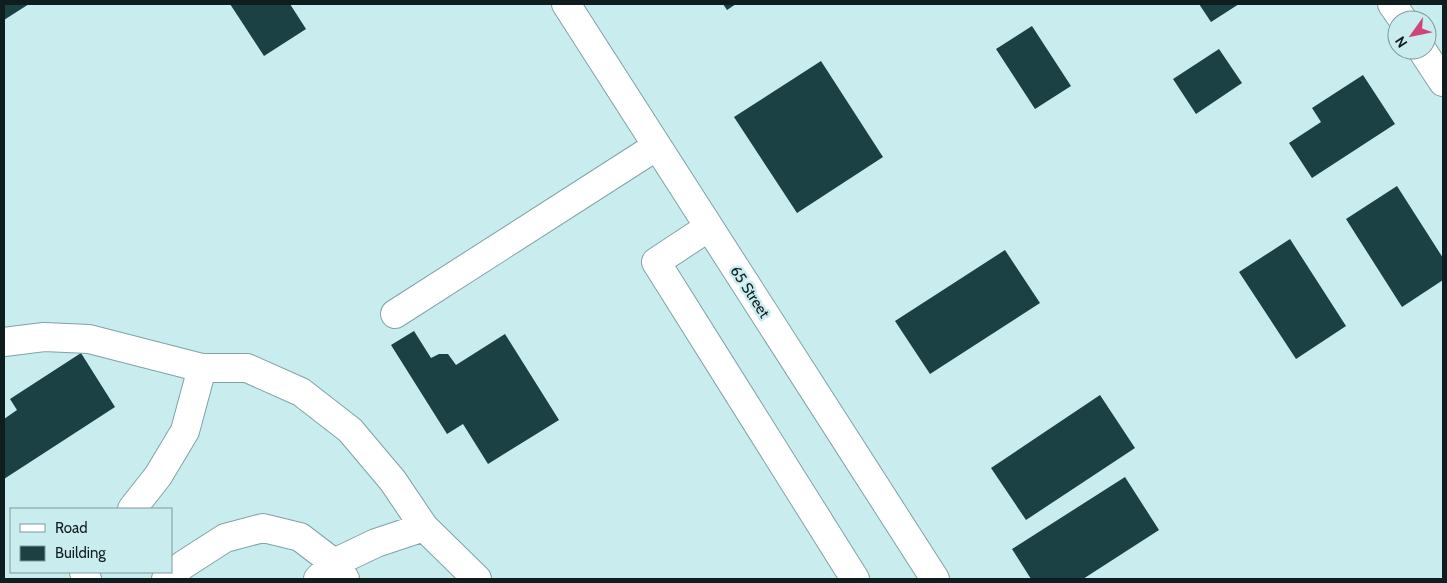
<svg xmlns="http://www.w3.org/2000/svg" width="1447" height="583" font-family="Cabin,sans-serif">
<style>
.building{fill:#1b4145}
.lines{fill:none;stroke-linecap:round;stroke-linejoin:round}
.minor-casing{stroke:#81a2a6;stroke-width:30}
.minor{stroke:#fff;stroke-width:28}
.labels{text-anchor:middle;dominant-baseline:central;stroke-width:5;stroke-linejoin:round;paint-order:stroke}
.street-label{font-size:15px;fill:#101d1e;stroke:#c9ecef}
</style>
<rect width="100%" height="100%" fill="#c9ecef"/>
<!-- building -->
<path class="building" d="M4,4H29L4,20Z
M230,4H290L306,29L264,56Z
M723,4H736L727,10Z
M1199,4H1239L1211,22Z
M1032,26L1071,86L1035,109L996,49Z
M1219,49L1242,83L1196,114L1173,79Z
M821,61L883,157L797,213L734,117Z
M1363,75L1395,124L1312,178L1289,143L1321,122L1312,108Z
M1397,186L1443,258V280L1402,307L1346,219Z
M1290,239L1346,326L1296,359L1239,272Z
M1005,250L1040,303L930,374L895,321Z
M414,331L431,358L439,354H448L456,365L505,334L559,420L488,464L463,424L447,434L391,345Z
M81,353L115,407L4,479V419L17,410L10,399Z
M1100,395L1135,448L1026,520L991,468Z
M1125,477L1159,530L1083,579H1031L1012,549Z"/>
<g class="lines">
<!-- minor casing -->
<g class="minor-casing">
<path id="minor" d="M566,4L935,579
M1392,4L1403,20
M1422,50L1443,82
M709,227L656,262L855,579
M395,314L657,146
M4,342L44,337L89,339L202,368
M132,509L158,476L185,431L202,368H247L301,392L350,430L393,481L424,527L477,579
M84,572L87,579
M166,579L183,565L225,538L263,528L300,537L334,563L345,579
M318,579L334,563L376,543L424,527"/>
</g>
<!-- minor -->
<use href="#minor" class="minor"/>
</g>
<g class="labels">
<!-- street labels -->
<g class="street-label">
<text transform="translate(750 292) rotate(57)">65 Street</text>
</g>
</g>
<!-- border -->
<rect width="1447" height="583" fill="none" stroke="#101d1e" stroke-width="10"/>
<!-- legend -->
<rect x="10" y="508" width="162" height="65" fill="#c9ecef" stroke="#7f999b"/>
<rect x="20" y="524" width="25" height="8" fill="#ffffff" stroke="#7f999b"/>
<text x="55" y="533" font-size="15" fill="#101d1e">Road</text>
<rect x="20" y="546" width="25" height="15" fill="#1b4145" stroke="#7f999b"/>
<text x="55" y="558" font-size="15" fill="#101d1e">Building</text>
<!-- north arrow -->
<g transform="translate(1412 35) rotate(237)"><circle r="24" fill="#c9ecef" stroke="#7f999b"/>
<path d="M0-4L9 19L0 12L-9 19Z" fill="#d04477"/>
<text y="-8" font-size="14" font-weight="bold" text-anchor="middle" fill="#101d1e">N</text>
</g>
</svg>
